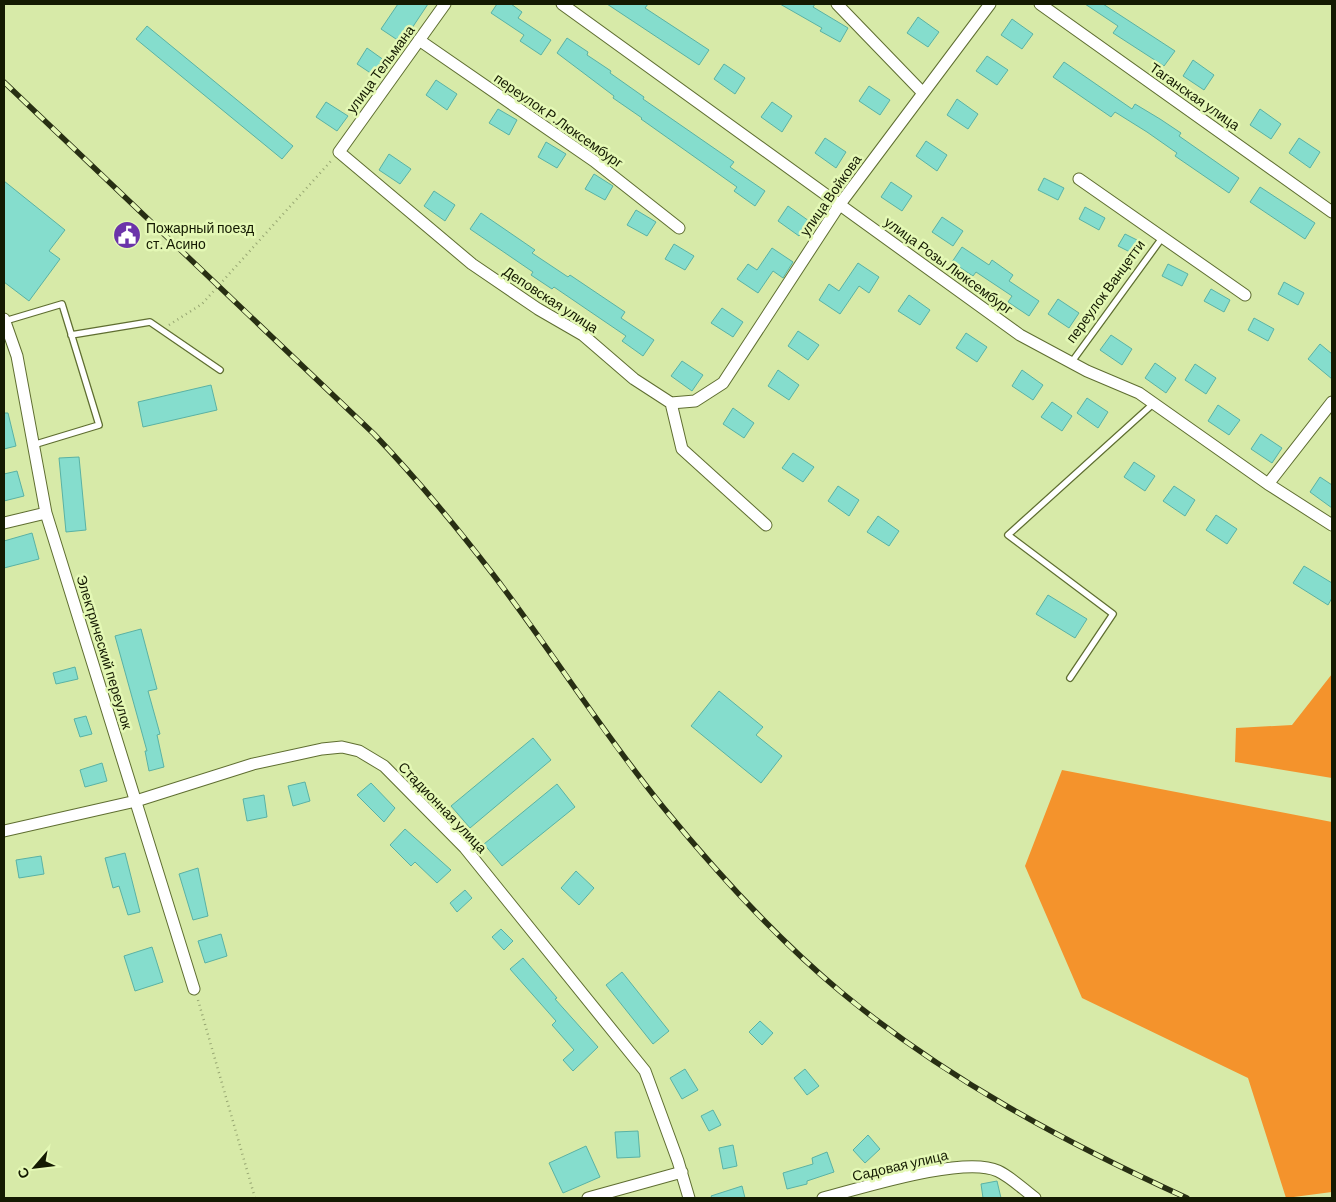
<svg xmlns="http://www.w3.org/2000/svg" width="1336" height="1202" font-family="Barlow,sans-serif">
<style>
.green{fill:#f4932c}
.building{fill:#85ddcd;stroke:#5ab2a4}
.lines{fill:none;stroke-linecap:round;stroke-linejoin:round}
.lane-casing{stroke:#5f6e31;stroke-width:8}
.street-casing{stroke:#5f6e31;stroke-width:13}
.path{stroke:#97a672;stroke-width:2.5;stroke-dasharray:1 4;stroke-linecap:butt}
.lane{stroke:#fff;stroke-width:5.5}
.street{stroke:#fff;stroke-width:11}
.rail-casing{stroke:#282f13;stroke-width:5.5}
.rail{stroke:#e4f8b5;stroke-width:4;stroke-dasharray:11;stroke-linecap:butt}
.labels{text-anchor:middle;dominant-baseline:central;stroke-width:5;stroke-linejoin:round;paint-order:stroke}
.street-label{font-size:14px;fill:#141a02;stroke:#e4f8b5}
.poi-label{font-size:14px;fill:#141a02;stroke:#e4f8b5;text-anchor:start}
</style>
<rect width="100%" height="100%" fill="#d7eaa8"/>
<!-- green -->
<path class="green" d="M1332,674V778L1235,762L1236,728L1292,725Z
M1062,770L1332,822V1192L1286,1198L1248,1078L1082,998L1025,866Z"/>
<!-- building -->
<path class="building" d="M398,4H428L402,43L381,29Z
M497,4H511L522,12L518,18L551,40L541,55L520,41L524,35L491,13Z
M607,4H648L645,8L709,50L699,65Z
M780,4H815L813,7L848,28L840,42L820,31L822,28Z
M1085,4H1103L1175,51L1164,66L1113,33L1118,26Z
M918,17L939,32L928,47L907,33Z
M1012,19L1033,34L1022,49L1001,35Z
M147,26L293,146L282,159L136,39Z
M567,38L588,52L587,55L611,71L610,73L644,97L643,99L734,162L730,167L765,191L755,206L734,191L737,187L641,119L642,118L613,98L614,96L557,53Z
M367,48L388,63L378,78L357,64Z
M987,56L1008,70L997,85L976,71Z
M1193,60L1214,75L1204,90L1183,76Z
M1064,62L1132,109L1135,104L1160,119L1181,133L1179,136L1239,178L1229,193L1175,156L1177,153L1147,132L1115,112L1111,117L1053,77Z
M724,64L745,78L735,94L714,79Z
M436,80L457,94L447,110L426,95Z
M869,86L890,100L880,115L859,101Z
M957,99L978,114L968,129L947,115Z
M326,102L348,116L337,131L316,117Z
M772,102L792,116L782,132L761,117Z
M498,109L517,120L509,135L489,123Z
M1260,109L1281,124L1271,139L1250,125Z
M825,138L846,152L836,168L815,153Z
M1299,138L1320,152L1310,168L1289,153Z
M926,141L947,155L937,171L916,156Z
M546,142L566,154L557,168L538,157Z
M389,154L411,169L400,184L379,170Z
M594,174L613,186L605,200L585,189Z
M1044,178L1064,188L1058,200L1038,190Z
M4,181L65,230L49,251L60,259L29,301L4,282Z
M891,182L912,196L902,211L881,197Z
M1260,187L1315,223L1305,239L1250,202Z
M434,191L455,205L445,221L424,206Z
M788,206L809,221L799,236L778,221Z
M1085,207L1105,218L1099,230L1079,219Z
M636,210L656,222L647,236L627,225Z
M481,213L535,250L532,253L568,277L570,275L625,312L621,318L654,340L643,356L622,341L626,336L554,287L552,289L531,275L533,272L470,229Z
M942,217L963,231L953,246L932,232Z
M1125,234L1145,244L1138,256L1118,246Z
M674,244L694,256L685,270L665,259Z
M962,247L989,265L992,260L1013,275L1009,281L1039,301L1029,316L1008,302L1012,296L976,272L973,276L952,262Z
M772,248L793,262L783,278L773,271L758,293L737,279L748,264L757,270Z
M858,263L879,277L869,293L859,286L840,314L819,300L829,284L839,291Z
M1168,264L1188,274L1182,286L1162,276Z
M1284,282L1304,293L1298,305L1278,294Z
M1211,289L1230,300L1224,312L1204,301Z
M909,295L930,310L920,325L898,311Z
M1058,299L1079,313L1069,328L1048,314Z
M722,308L743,322L733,337L711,323Z
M1254,318L1274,329L1268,341L1248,330Z
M798,331L819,345L808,360L788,346Z
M966,333L987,347L977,362L956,348Z
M1111,335L1132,349L1122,365L1100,350Z
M1320,344L1332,354V379L1308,359Z
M682,361L703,375L692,391L671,376Z
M1155,363L1176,378L1166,393L1145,378Z
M1195,364L1216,378L1206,394L1185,380Z
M778,370L799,385L789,400L768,386Z
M1022,370L1043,385L1033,400L1012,386Z
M211,385L217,410L143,427L138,402Z
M1087,398L1108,412L1098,428L1077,413Z
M1052,402L1072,416L1062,431L1041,417Z
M1218,405L1240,420L1229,435L1208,421Z
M733,408L754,423L744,438L723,424Z
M4,413H8L16,446L4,449Z
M1261,434L1282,448L1272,463L1251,449Z
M793,453L814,467L803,482L782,468Z
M79,457L86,530L66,532L59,458Z
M1134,462L1155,476L1145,491L1124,477Z
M17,471L24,496L4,501V474Z
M1320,477L1332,485V508L1310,492Z
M838,486L859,500L849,516L828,501Z
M1174,486L1195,500L1185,516L1163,501Z
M1216,515L1237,529L1227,544L1206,530Z
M878,516L899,531L889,546L867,532Z
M32,533L39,559L4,568V541Z
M1304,566L1332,583V598L1328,605L1293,583Z
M1048,595L1087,619L1075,638L1036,614Z
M141,629L157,689L148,691L160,734L157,735L164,767L149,771L145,751H147L115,636Z
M75,667L78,679L56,684L53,673Z
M719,691L763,727L756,735L782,756L761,783L691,726Z
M86,716L92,734L80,737L74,719Z
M533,738L551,760L470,828L451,806Z
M102,763L107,781L85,787L80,770Z
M305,782L310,801L293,806L288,786Z
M371,783L395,808L384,822L357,795Z
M557,784L575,807L502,866L484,844Z
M264,795L267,817L247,821L243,799Z
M405,829L451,870L437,883L415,862L411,866L390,845Z
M125,853L140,912L128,915L119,886L113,888L105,858Z
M41,856L44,874L19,878L16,860Z
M198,868L208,916L193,920L179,874Z
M576,871L594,888L579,905L561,888Z
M465,890L472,898L457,912L450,903Z
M501,929L513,941L504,950L492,937Z
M221,934L227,956L205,963L198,941Z
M152,947L163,982L135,991L124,956Z
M523,958L557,998L555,999L598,1047L573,1071L563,1060L574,1050L552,1025L556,1021L510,969Z
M622,972L669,1031L653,1044L606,985Z
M760,1021L773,1033L762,1045L749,1032Z
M685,1069L698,1090L682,1099L670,1078Z
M805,1069L819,1086L807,1095L794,1078Z
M713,1110L721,1125L709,1131L701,1116Z
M638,1131L640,1157L617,1158L615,1132Z
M868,1135L880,1149L865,1163L853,1150Z
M733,1145L737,1166L723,1169L719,1148Z
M586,1146L600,1177L563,1193L549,1163Z
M827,1152L834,1172L807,1181V1184L787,1189L783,1173L813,1164L812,1158Z
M997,1181L1001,1198H983L981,1184Z
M742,1186L745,1198H712L711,1196Z"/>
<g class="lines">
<!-- lane casing -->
<g class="lane-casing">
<path id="lane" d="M5,321L62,304L99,425L33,445
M71,335L150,322L220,370
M1071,363L1162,238
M1070,678L1113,614L1008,535L1154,403"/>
</g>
<!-- street casing -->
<g class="street-casing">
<path id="street" d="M445,4L339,152L472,264L538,309L583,335L634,379L671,403L682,449L766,525
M562,4L1020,335L1087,371L1139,393L1268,484L1332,525
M837,4L923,93
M1040,4L1332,212
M419,40L594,161L679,228
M1079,179L1245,295
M4,319L17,356L46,513L194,989
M671,403L695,401L723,383L840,204L990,4
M1268,484L1332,402
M4,523L46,513
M4,831L136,801L253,764L322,749L342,747L359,751L384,766L465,848L645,1071L678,1161L689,1198
M588,1198L682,1172
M823,1198C862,1188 964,1155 998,1171C1011,1177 1024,1190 1035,1198"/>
</g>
<!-- path -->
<path class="path" d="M169,325L202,304L331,161
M198,1000L255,1198"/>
<!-- lane -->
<use href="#lane" class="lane"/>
<!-- street -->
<use href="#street" class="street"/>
<!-- rail casing -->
<g class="rail-casing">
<path id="rail" d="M4,82L374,434C416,478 455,525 492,573C551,650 602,732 663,807C717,873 776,938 841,992C945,1078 1064,1142 1187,1198"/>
</g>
<!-- rail -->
<use href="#rail" class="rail"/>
</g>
<!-- icons -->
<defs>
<g id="civic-disc" transform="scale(1.4375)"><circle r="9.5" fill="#6b33a9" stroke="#e4f8b5"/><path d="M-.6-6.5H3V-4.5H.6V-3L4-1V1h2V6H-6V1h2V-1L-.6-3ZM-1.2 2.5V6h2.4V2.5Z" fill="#fff"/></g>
</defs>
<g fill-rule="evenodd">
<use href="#civic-disc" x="127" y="235"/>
</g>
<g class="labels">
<!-- street labels -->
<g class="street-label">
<text transform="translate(380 69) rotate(-54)">улица Тельмана</text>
<text transform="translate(1195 96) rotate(35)">Таганская улица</text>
<text transform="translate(559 120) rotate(35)">переулок Р.Люксембург</text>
<text transform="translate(830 195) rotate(-55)">улица Войкова</text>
<text transform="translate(949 265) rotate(36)">улица Розы Люксембург</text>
<text transform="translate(1105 291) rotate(-54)">переулок Ванцетти</text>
<text transform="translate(551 299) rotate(33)">Деповская улица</text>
<text transform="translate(105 652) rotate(73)">Электрический переулок</text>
<text transform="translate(443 807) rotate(46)">Стадионная улица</text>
<text transform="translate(900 1165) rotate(-13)">Садовая улица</text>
</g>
<!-- poi labels -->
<g class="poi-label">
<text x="146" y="227">Пожарный поезд<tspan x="146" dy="16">ст. Асино</tspan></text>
</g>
</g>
<!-- border -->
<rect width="1336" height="1202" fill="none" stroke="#141a02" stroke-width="10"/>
<!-- north arrow -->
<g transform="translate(35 1167) rotate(242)" stroke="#e4f8b5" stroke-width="4" paint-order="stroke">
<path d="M0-4L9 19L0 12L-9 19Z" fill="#141a02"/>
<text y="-8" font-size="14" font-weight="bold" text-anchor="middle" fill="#141a02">С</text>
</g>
</svg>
